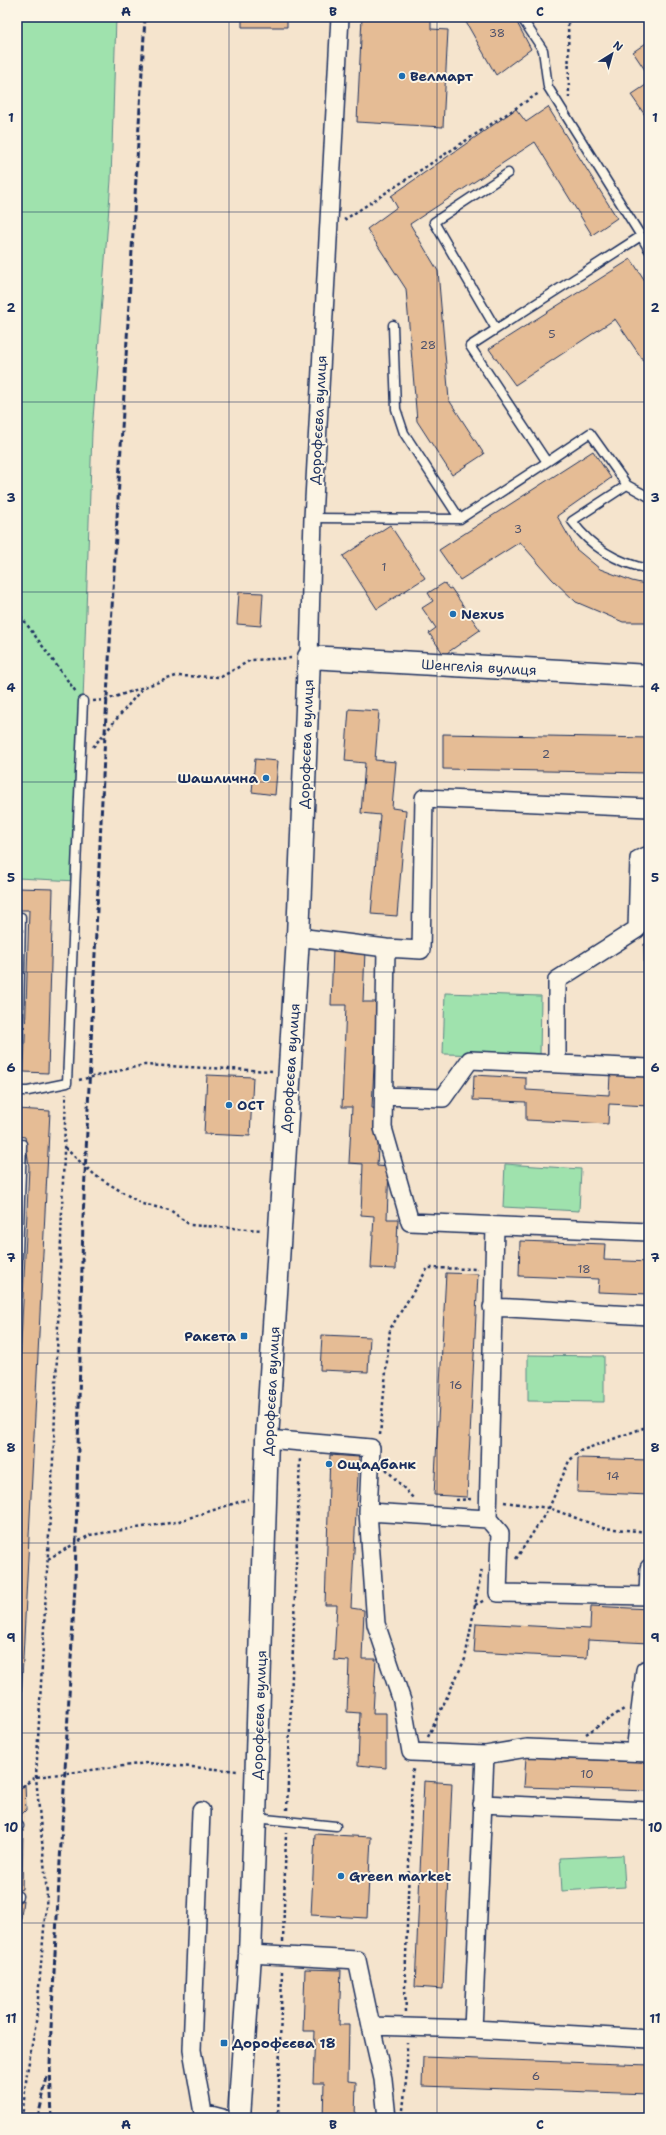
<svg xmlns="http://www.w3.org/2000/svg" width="666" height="2135" font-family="'Shantell Sans',sans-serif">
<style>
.built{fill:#f0d8bc}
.green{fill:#9fe2ad;stroke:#5d8886}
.building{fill:#e5bc95;stroke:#1b2f5e}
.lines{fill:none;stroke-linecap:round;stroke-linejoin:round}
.lane-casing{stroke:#1b2f5e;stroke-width:11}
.street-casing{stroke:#1b2f5e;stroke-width:20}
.secondary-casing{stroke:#1b2f5e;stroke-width:25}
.path{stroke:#1b2f5e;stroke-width:2.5;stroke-dasharray:3 3;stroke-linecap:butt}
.lane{stroke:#fcf5e5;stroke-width:8}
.street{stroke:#fcf5e5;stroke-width:17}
.secondary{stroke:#fcf5e5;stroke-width:22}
.rail{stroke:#1b2f5e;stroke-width:3;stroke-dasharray:6 3;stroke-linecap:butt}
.grid{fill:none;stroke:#1b2f5e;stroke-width:1;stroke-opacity:0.55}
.poi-dot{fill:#1f6fb2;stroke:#fcf5e5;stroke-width:1.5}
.labels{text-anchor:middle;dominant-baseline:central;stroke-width:4;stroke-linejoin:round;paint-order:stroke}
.number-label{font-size:12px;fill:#4e526c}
.poi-label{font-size:14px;font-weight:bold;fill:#1b2f5e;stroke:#fcf5e5;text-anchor:start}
.street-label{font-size:14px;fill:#1b2f5e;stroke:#fcf5e5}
.neatline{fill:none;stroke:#1b2f5e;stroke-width:1.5}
.grid-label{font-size:13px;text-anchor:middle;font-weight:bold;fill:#1b2f5e}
</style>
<rect width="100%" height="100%" fill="#f5e4cd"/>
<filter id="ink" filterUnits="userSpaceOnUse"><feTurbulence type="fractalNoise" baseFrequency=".025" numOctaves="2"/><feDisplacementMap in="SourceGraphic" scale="8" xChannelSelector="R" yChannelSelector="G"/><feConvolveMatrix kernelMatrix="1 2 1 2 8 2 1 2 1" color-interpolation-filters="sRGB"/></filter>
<g filter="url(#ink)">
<!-- built -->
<path class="built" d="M25,1784L23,1900L17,2019V1792Z"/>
<!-- green -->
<path class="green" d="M17,17H116L111,180L92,432L77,881L17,878Z
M445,993L541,996L540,1056L443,1054Z
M505,1164L581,1169L579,1211L503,1207Z
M528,1355L604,1356V1402L528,1401Z
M623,1855L625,1887L562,1891L560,1858Z"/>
<!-- building -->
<path class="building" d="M242,17H287V27H242Z
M362,17H431V29L448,30L443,127L357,122Z
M463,17H514L531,49L496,75Z
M649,41V76L633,52Z
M649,83V121L631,95Z
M548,107L617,218L592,235L535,142L410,224L438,271L449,400L484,454L452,475L417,421L406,289L367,229L397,207L391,196L516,109L526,122Z
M631,259L649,287V369L615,319L515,385L489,349Z
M593,451L611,478L557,516L576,549L600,569L632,581L649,585V622H623L576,602L552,579L520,542L460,580L439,550Z
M390,525L425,578L377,609L343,556Z
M444,583L449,589L451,588L480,630L444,655L429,633L436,628L422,608L433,601L428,593Z
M239,592L263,593L261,626L237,624Z
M349,709L379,711L375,760L396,762L392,808L406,810L397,916L371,914L380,815L361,813L365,763L345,761Z
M443,734L649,738V773L443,769Z
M255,759L278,761L275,795L252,792Z
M17,888L53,889L48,1073L24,1072L29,910H17Z
M644,944H649V1008H645Z
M333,948L365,950L363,1002H377L372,1108L380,1109L377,1166L389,1167L387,1219H398L396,1269L371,1268L374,1216L361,1215L363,1164L349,1163L352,1107H342L346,1005H331Z
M610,1074L649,1076V1106L609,1104L608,1124L526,1120V1102L473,1100L474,1075L526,1078V1090L609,1095Z
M207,1075L253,1077L250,1136L204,1134Z
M17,1109L50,1111L17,1780V1433L29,1167L25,1137L17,1136Z
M520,1241L605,1244L604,1260L649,1262V1294L598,1292L599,1279L519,1276Z
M446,1273L478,1274L467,1497L434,1495Z
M322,1335L370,1337L368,1372L320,1370Z
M330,1455L359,1457L351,1608L364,1610L362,1659H376L373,1713H386V1768L358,1765L360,1713L347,1712L349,1661L334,1660L337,1605H325Z
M578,1458L649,1460V1495L577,1492Z
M591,1606L649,1609V1643L588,1640L587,1658L474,1652L476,1623L590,1629Z
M526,1757L649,1762V1791L524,1787Z
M424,1781L452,1783L443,1989L415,1987Z
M25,1784L26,1810L17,1819V1792Z
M23,1830L22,1889L17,1891V1836Z
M315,1834L371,1837L367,1918L311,1915Z
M23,1900L18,1941L17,1942V1903Z
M305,1969L341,1970L339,2025H349L348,2081L356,2082L355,2118H323L324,2083H313L315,2031H303Z
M423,2057L649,2065V2094L422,2086Z"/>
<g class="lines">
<!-- lane casing -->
<g class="lane-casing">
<path id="lane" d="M521,17L543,50L548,87L641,236
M649,250L641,236L470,346L547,462L590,433L627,485L649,497
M393,325L396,409L404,433L460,519L547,462
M496,329L434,222L508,173
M627,485L572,521C591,547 617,563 649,569
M313,518L460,519
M17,917H21L18,1060
M17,1091H28L67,1083L83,701
M17,1144H22L17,1281
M255,1818L336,1826
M17,1828L19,1826
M17,1896H18"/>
</g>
<!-- street casing -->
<g class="street-casing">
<path id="street" d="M309,657L313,518L340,17
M298,937L386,948L383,1128L410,1222L649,1232
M386,948L421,950L424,798L649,808
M557,1063V980L637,929L639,859L649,855
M384,1096L443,1098L470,1060L649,1068
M492,1307L649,1316
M267,1439L371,1448L368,1512L488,1519L495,1226
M488,1519L500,1533L498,1593L648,1596L649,1568
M635,1752L645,1670
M485,1755L527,1748L649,1753
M482,1804L649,1811
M201,1811L192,2050L203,2113L222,2118
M250,1954L357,1960L371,2026L473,2029L485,1755L411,1752L402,1701L376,1624L368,1512
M371,2026L383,2079L387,2118
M473,2029L649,2039"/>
</g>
<!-- secondary casing -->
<g class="secondary-casing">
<path id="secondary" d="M239,2118L250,1954L255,1818L267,1439L298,937L309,657L649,676"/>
</g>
<!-- path -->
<path class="path" d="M568,17L569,98
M344,220L539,93
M17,611L76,692
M93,701L106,700L176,676L221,677L251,660L291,658
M93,747L141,690
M79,1080L144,1065L272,1071
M65,1148L96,1176L142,1204L170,1210L190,1225L262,1230
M380,1435L390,1329L428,1268L478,1269
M386,1469L414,1499
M456,1500L473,1499
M504,1502L549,1508L603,1528L649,1532
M48,1559L90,1535L176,1522L248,1499
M516,1559L549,1508L569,1461L580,1451L649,1426
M475,1605L485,1600
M586,1734L624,1709
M428,1737L465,1659L482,1568
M17,1790L36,1777L147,1763L238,1771
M287,1810L300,1457
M283,1942L286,1833
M406,2012L405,1987L412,1773L414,1767
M403,2110L407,2071V2043
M22,2118L27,2073L36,2022L47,1894L36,1777L54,1441L66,1094
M278,2118L282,1971"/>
<!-- lane -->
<use href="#lane" class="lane"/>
<!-- street -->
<use href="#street" class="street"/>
<!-- secondary -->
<use href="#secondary" class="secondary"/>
<!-- rail -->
<path class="rail" d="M38,2118L47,2077
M52,2118L50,2066L51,2028L75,1585L83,1219L105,733L145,17"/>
</g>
</g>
<!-- grid -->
<path class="grid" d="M229,17V2118M437,17V2118M17,212H649M17,402H649M17,592H649M17,782H649M17,972H649M17,1163H649M17,1353H649M17,1543H649M17,1733H649M17,1923H649"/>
<!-- markers -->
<g class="poi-dot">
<circle cx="402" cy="76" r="4"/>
<circle cx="453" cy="614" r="4"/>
<circle cx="266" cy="778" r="4"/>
<circle cx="229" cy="1105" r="4"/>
<rect x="240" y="1332" width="8" height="8" rx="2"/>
<circle cx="329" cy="1464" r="4"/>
<circle cx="341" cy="1876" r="4"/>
<rect x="220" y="2039" width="8" height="8" rx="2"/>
</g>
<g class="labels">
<!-- number labels -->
<g class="number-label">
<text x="497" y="33">38</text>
<text x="552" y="334">5</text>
<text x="428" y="345">28</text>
<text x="518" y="529">3</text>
<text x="384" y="567">1</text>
<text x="546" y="754">2</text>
<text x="584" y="1269">18</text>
<text x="456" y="1385">16</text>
<text x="613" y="1476">14</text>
<text x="587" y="1774">10</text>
<text x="536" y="2076">6</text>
</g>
<!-- poi labels -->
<g class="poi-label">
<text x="410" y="76">Велмарт</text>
<text x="461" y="614">Nexus</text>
<text x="258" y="778" text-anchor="end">Шашлична</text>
<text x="237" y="1105">ОСТ</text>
<text x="236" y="1336" text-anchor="end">Ракета</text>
<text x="337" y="1464">Ощадбанк</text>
<text x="349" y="1876">Green market</text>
<text x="232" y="2043">Дорофєєва 18</text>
</g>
<!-- street labels -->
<g class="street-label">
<text transform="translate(318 420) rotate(-87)">Дорофєєва вулиця</text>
<text transform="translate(479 667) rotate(3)">Шенгелія вулиця</text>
<text transform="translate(306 744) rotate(-88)">Дорофєєва вулиця</text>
<text transform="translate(290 1068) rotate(-86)">Дорофєєва вулиця</text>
<text transform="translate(271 1391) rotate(-87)">Дорофєєва вулиця</text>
<text transform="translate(259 1715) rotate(-88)">Дорофєєва вулиця</text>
</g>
</g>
<!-- margin -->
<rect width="666" height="2135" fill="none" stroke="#fcf5e5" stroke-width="44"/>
<!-- north arrow -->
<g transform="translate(612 54) rotate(37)" stroke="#fcf5e5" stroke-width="3" paint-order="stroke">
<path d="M0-3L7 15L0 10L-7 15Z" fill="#1b2f5e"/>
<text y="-6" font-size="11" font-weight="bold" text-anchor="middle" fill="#1b2f5e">N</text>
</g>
<rect x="22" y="22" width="622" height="2091" class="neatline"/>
<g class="grid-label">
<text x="126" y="16">A</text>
<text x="333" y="16">B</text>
<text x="540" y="16">C</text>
<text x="11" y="122">1</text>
<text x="655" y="122">1</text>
<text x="11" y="312">2</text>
<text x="655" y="312">2</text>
<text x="11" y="502">3</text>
<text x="655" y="502">3</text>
<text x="11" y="692">4</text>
<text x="655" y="692">4</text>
<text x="11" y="882">5</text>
<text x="655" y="882">5</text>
<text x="11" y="1072">6</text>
<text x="655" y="1072">6</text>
<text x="11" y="1262">7</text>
<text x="655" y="1262">7</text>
<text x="11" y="1452">8</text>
<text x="655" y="1452">8</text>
<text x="11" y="1642">9</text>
<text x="655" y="1642">9</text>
<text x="11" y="1832">10</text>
<text x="655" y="1832">10</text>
<text x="11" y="2023">11</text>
<text x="655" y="2023">11</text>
<text x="126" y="2129">A</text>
<text x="333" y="2129">B</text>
<text x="540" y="2129">C</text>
</g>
</svg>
